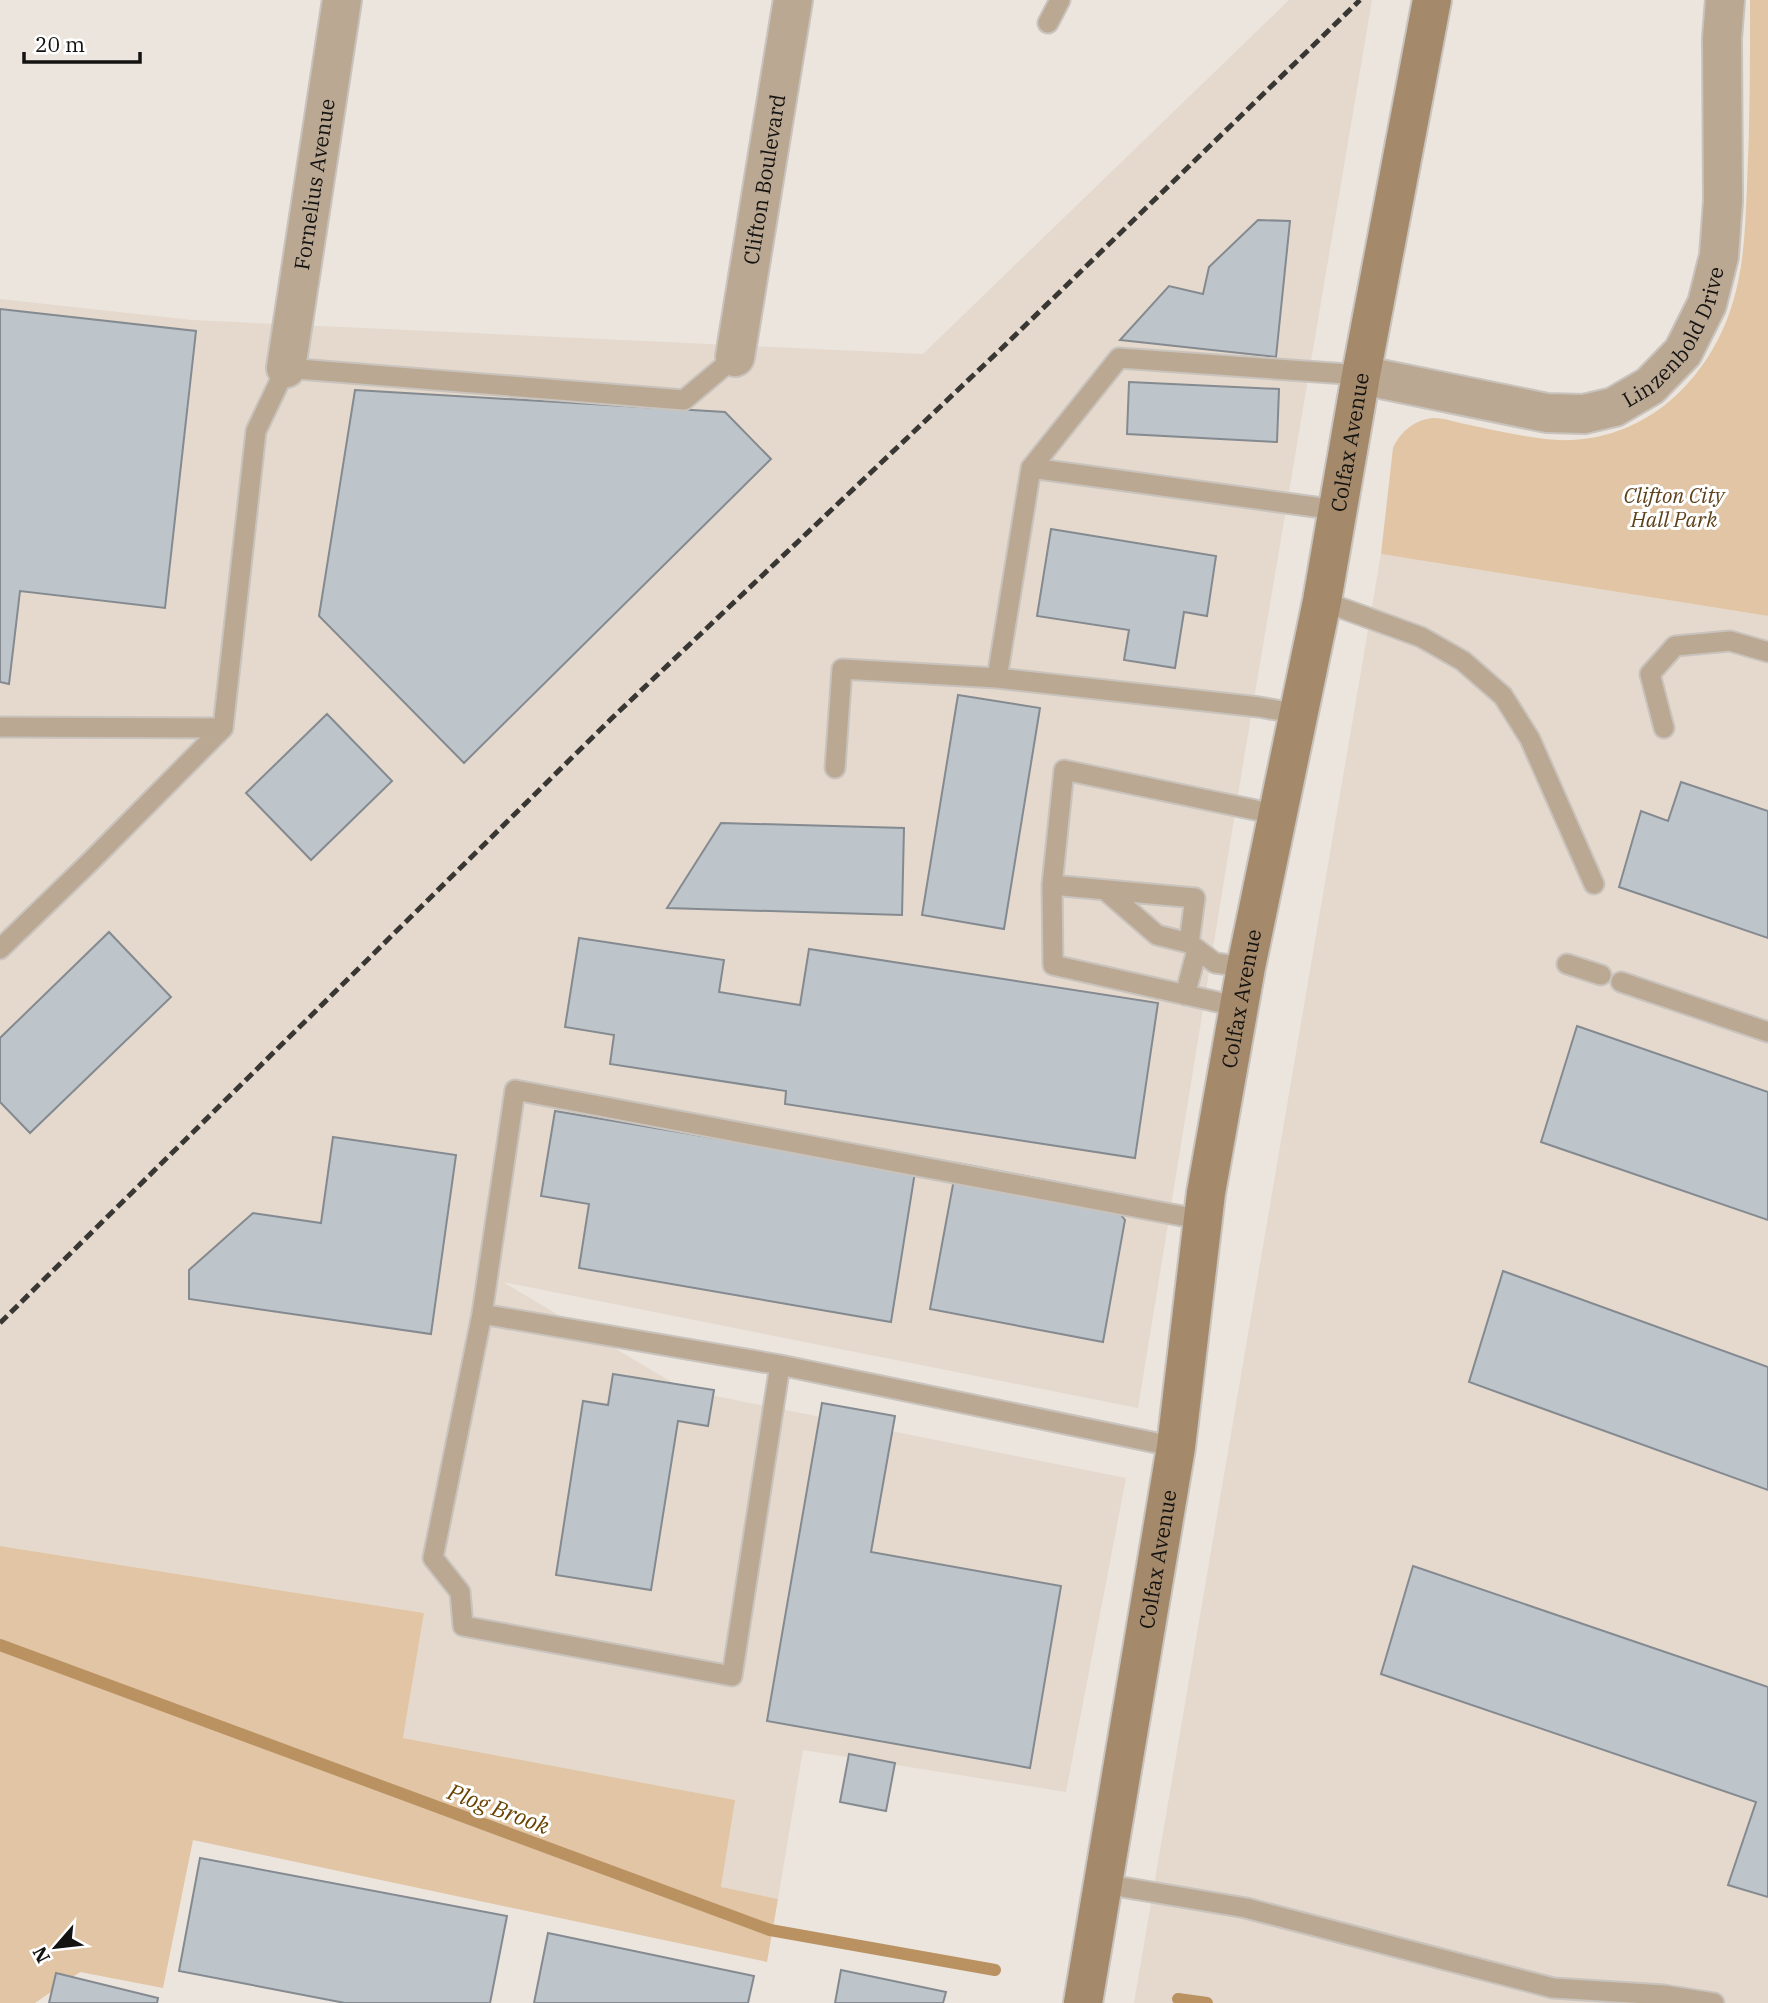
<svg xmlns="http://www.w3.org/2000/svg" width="1768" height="2003" font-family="'IBM Plex Serif',serif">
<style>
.built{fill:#e4d9cc}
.green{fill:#e1c5a5}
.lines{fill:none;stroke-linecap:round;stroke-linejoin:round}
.stream{stroke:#ba9262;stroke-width:12}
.building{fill:#bdc4ca;stroke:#848a90;stroke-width:2}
.lane-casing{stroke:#c9c3bd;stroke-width:23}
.street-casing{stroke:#c9c3bd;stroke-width:42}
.secondary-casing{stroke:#c9c3bd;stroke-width:42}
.lane{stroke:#baa893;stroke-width:19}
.street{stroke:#baa893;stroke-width:38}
.secondary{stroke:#a4896a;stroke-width:38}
.rail{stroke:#393734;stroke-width:5;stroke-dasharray:10 5;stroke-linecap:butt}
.labels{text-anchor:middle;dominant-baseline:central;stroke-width:6;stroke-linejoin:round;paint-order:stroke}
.street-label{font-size:21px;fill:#151311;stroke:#fff}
.park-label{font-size:21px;font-style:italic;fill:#5e411b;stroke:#fff}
.water-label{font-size:23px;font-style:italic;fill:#6a4302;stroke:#fff}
</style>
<rect width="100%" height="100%" fill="#ebe5de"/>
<!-- built -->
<path class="built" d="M1289,0H1372L1244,758L1138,1408L503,1282L685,1390L1126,1478L1066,1792L803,1750L778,1899L721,1888L734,1800L403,1738L424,1613L0,1546V299L192,320L923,354Z
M1381,554L1768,616V2003H1134Z"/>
<!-- green -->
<path class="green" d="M1750,0H1768V616L1381,554L1393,448C1400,432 1415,419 1434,418C1444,418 1455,422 1465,424C1489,429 1514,435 1538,438C1626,452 1698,396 1728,317C1744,274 1745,232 1747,186C1750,124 1750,62 1750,0Z
M0,1546L424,1613L403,1738L735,1800L721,1887L778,1899L767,1962L193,1840L163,1988L80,1972L35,2003H0Z"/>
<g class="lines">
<!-- stream -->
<path class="stream" d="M0,1645L770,1930L995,1970
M1178,1999L1207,2003"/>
</g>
<!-- building -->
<path class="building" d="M1258,220L1290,221L1276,357L1120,340L1169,286L1203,294L1209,267Z
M0,309L196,331L165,608L20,591L9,684L0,682Z
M1129,382L1279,389L1277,442L1127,434Z
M355,390L725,412L771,459L464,763L319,616Z
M1051,529L1216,556L1207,616L1184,612L1175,668L1124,660L1129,630L1037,616Z
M958,695L1040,708L1004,929L922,915Z
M327,714L392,781L311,860L246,793Z
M1681,782L1768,811V938L1619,887L1641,811L1668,821Z
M721,823L904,828L902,915L667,908Z
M109,932L171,997L30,1133L0,1102V1038Z
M579,938L724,960L719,992L800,1005L809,949L1158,1003L1135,1158L785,1104L786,1091L610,1064L614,1035L565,1027Z
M1577,1026L1768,1092V1220L1541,1142Z
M555,1111L915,1172L891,1322L579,1268L589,1204L541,1196Z
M333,1137L456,1155L431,1334L189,1299V1270L253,1213L321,1223Z
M957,1163L1102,1191L1125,1220L1103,1342L930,1309Z
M1503,1271L1768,1367V1490L1469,1382Z
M613,1374L714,1390L708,1426L678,1421L651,1590L556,1575L583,1401L608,1405Z
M822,1403L895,1416L871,1552L1061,1586L1030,1768L767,1721Z
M1413,1566L1768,1687V1897L1728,1885L1756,1802L1381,1674Z
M849,1754L895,1763L886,1811L840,1802Z
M200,1858L507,1916L490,2003H345L179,1971Z
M548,1933L754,1976L748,2003H534Z
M841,1970L946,1992L943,2003H835Z
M56,1973L158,1998L157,2003H49Z"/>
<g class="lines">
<!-- lane casing -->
<g class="lane-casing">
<path id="lane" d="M1048,23L1060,0
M1031,468L997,678L1259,707L1299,714
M1337,510L1031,468L1119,358L1361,375
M1322,601L1421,637L1463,661L1503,696L1530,739L1594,884
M0,727L223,728
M1664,728L1650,674L1675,646L1730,641L1768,652
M835,768L842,669L997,678
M1052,885L1053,965L1240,1007
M1105,890L1157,935L1189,943L1215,963L1246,967
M1189,943L1195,898L1052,885L1064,770L1279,815
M0,949L90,862L223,728L256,431L286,368L684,400L735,357
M1567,964L1601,975
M1621,982L1768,1032
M1185,995L1197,950
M482,1314L515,1090L1203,1220
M780,1365L732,1676L463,1626L460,1592L433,1558L482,1314L780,1365L1176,1447
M1104,1884L1246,1908L1553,1988L1664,1995L1714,2003"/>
</g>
<!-- street casing -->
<g class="street-casing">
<g id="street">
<path id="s1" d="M735,357L793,0"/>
<path id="s2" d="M286,368L342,0"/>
<path id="s3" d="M1361,375L1547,413L1584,414L1614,407L1650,386L1683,352L1707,304L1719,256L1723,201L1722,38L1725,0"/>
</g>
</g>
<!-- secondary casing -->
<g class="secondary-casing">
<g id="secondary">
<path id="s4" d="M1083,2003L1176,1447L1206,1193L1246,967L1322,601L1361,375L1432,0"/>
</g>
</g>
<!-- lane -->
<use href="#lane" class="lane"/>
<!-- street -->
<use href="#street" class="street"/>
<!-- secondary -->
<use href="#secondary" class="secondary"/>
<!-- rail -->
<path class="rail" d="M0,1323L611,719L1001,349L1360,0"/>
</g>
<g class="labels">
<!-- street labels -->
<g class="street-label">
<text stroke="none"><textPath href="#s1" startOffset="180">Clifton Boulevard</textPath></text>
<text stroke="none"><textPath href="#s2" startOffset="186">Fornelius Avenue</textPath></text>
<text stroke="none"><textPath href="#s3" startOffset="354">Linzenbold Drive</textPath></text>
<text stroke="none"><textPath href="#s4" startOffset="1584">Colfax Avenue</textPath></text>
<text stroke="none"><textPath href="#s4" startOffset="1017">Colfax Avenue</textPath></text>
<text stroke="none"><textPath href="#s4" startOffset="450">Colfax Avenue</textPath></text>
</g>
<!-- park labels -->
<g class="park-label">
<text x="1674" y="495">Clifton City<tspan x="1674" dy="24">Hall Park</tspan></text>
</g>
<!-- water labels -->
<g class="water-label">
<text transform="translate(499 1808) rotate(20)">Plog Brook</text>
</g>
</g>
<!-- north arrow -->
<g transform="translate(56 1947) rotate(242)" stroke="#ffffff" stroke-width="5" paint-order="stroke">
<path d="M0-5L12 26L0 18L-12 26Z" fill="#151311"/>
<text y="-10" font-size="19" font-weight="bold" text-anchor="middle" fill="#151311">N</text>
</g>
<!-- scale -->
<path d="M24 52v10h116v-10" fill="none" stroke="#151311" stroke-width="3.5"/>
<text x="35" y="52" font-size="21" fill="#151311" stroke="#ffffff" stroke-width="5" paint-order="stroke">20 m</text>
</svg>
